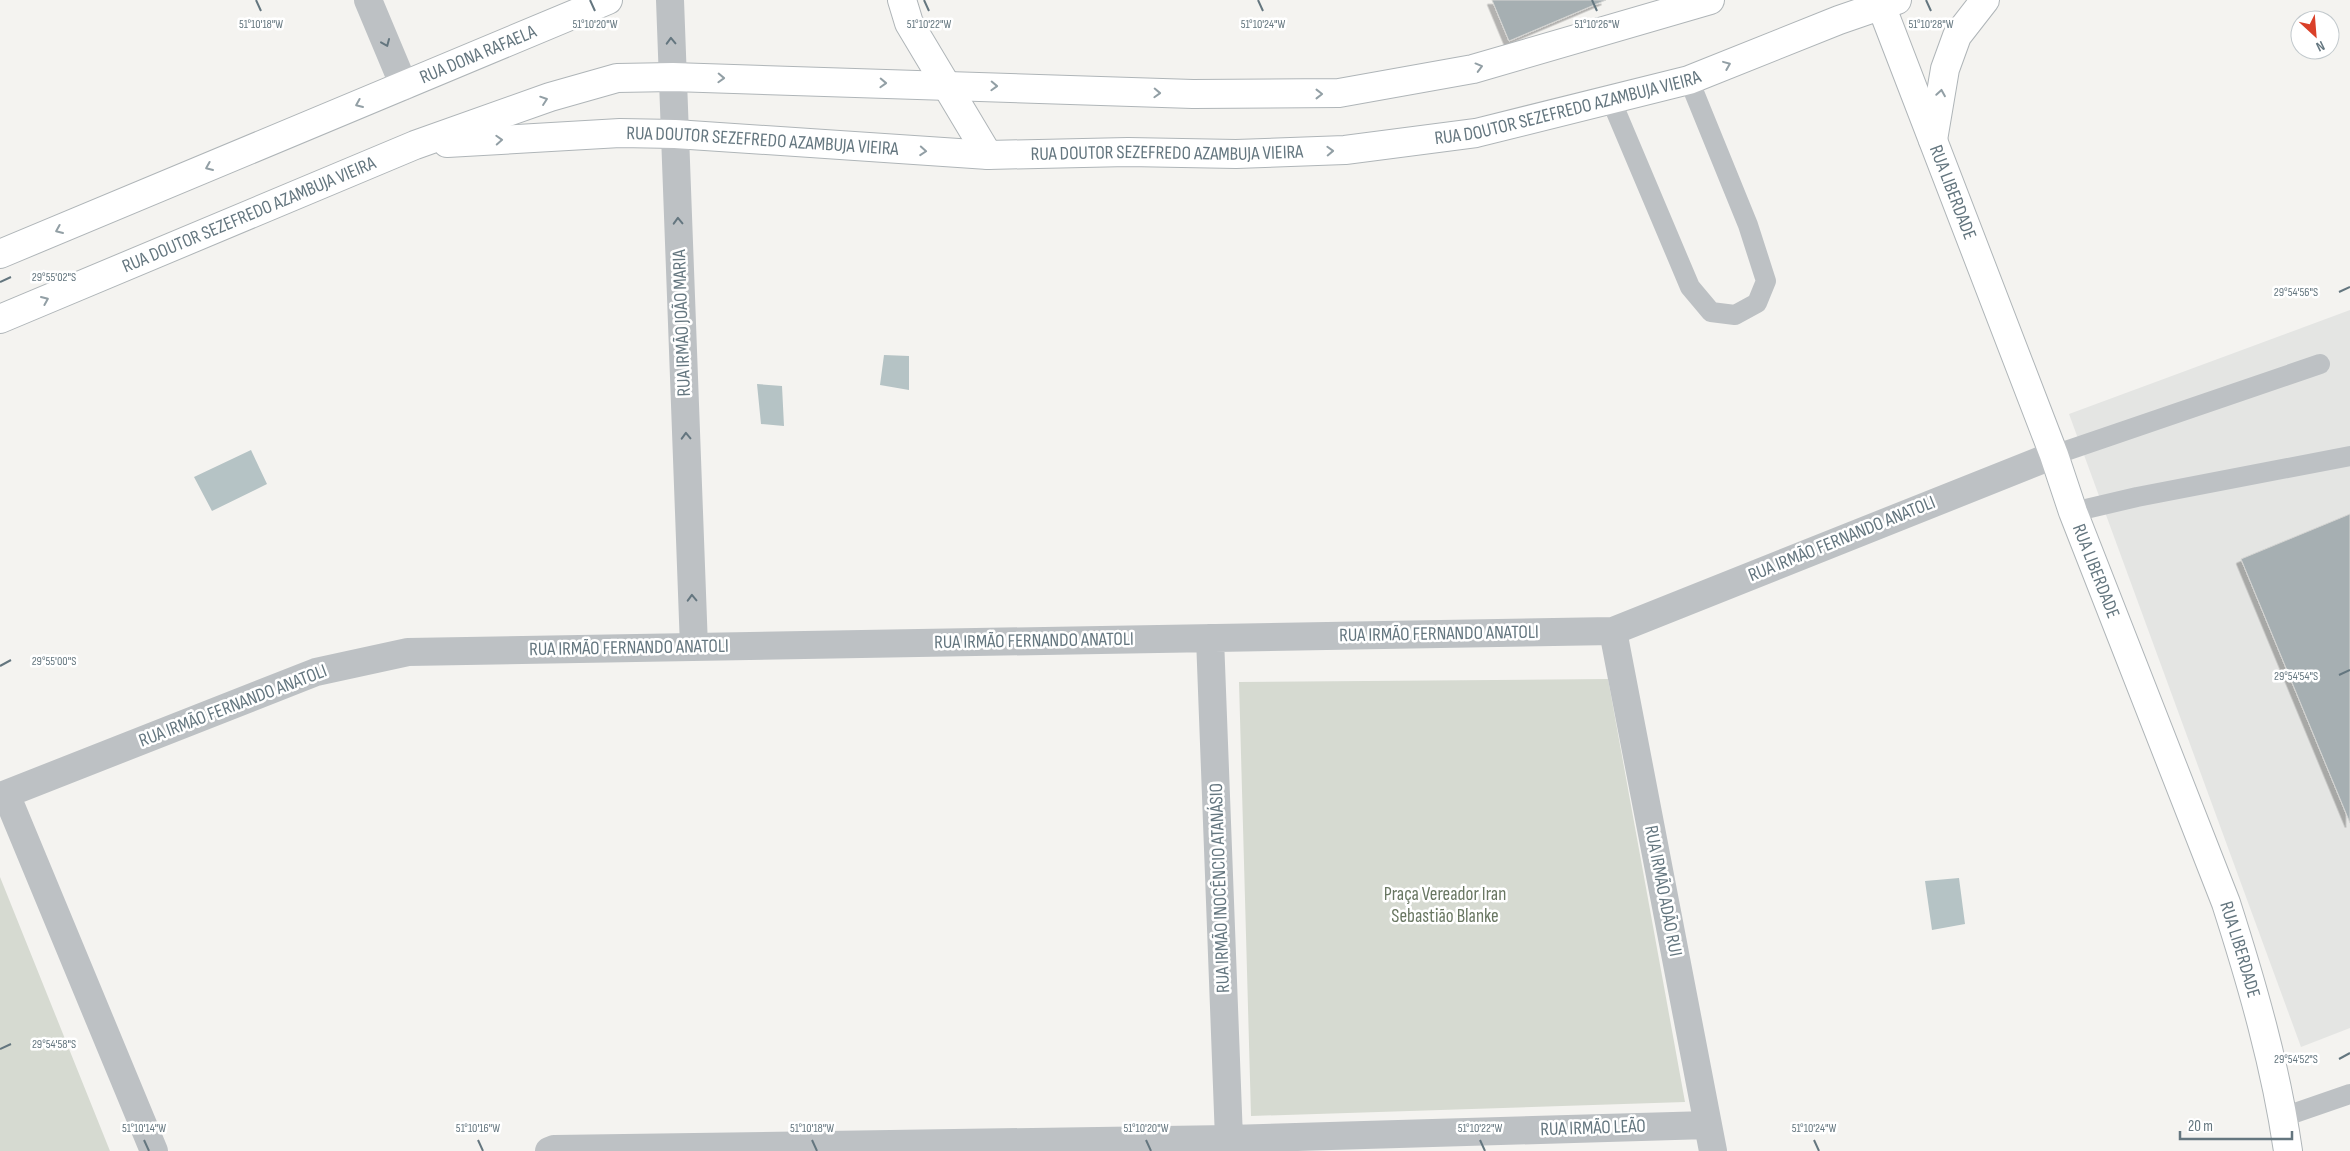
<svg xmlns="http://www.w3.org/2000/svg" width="2350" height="1151" font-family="'Sofia Sans Condensed',sans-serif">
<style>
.built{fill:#e4e5e3}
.green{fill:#d6dad1}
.water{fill:#b5c3c5}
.building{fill:#a6afb2;stroke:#d5d5d3;filter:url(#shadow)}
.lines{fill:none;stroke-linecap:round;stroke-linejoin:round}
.secondary-casing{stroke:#afb5b8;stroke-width:30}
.lane{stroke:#bdc1c4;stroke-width:20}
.street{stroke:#bdc1c4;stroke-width:28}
.secondary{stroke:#fff;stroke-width:28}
.oneway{stroke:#64767f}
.oneway2{stroke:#929fa5}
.ticks{fill:none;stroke:#64767f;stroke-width:2}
.labels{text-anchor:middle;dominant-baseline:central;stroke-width:5;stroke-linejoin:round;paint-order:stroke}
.street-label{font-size:19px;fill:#64767f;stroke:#fff}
.park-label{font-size:19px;fill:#697762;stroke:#fff}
.ticks-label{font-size:12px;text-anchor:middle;fill:#64767f;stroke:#fff;stroke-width:5;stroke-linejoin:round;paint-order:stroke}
</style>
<defs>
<filter id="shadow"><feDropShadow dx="-4.5" dy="4.5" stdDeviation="0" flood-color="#0004"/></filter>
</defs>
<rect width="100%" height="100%" fill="#f4f3f0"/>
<!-- built -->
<path class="built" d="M2350,310V1028L2301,1047L2069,414Z"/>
<!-- green -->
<path class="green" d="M1608,679L1685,1102L1251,1116L1239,682Z
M0,877L110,1151H0Z"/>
<!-- water -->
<path class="water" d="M884,355L909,356V390L880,385Z
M757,384L782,386L784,426L761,424Z
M251,450L267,484L212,511L194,477Z
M1959,878L1965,924L1932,930L1925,881Z"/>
<!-- building -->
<path class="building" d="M1492,0H1606L1509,41Z
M2350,514V823L2241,559Z"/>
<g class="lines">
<!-- secondary casing -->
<g class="secondary-casing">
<g id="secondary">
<path d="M902,0L909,23L988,155"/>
<path id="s1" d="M1879,0L2054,455L2073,512L2226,903C2252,984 2276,1067 2288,1151"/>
<path d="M1933,140L1945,69L1957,36L1985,0"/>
<path id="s2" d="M447,143L620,133L675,134L988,155L1128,152L1236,154L1345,150L1476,133L1689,80L1839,20L1897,0"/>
<path id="s3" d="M0,254L608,0"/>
<path id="s4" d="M0,319L415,145L550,97L617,78L673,77L1193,94L1339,93L1473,69L1710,0"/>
</g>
</g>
<!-- lane -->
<path class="lane" d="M1611,100L1690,287L1711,312L1735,315L1757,303L1766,281L1748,225L1689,80
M2054,455L2320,364
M2073,512L2137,497L2350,456
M2283,1117L2350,1094"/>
<!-- street -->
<path class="street" d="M368,0L404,86
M670,0L694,647
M1613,631L1713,1151
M1210,638L1229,1139
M154,1151L6,794L316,672L408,652L1613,631L2054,455
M549,1151L554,1149L1229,1139L1708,1125"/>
<!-- secondary -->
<use href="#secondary" class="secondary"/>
</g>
<!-- one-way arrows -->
<defs><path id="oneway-chevron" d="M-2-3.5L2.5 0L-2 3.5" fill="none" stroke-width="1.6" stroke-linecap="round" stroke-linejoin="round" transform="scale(1.25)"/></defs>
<g class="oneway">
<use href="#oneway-chevron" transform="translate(671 41) rotate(-92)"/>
<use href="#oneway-chevron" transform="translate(386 43) rotate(67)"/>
<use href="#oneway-chevron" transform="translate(678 221) rotate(-92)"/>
<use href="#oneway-chevron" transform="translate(686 436) rotate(-92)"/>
<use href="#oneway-chevron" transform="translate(692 598) rotate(-92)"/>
</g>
<g class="oneway2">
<use href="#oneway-chevron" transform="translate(1727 65) rotate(-22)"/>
<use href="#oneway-chevron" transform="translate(1479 67) rotate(-15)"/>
<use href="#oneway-chevron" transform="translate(721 78) rotate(2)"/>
<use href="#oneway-chevron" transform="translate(883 83) rotate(2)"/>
<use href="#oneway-chevron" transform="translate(994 86) rotate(2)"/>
<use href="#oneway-chevron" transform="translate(1157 93) rotate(2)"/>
<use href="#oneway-chevron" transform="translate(1941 93) rotate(-81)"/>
<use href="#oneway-chevron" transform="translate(1319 94)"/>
<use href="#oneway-chevron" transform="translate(544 100) rotate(-19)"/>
<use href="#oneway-chevron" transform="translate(359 104) rotate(157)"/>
<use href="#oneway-chevron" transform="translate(499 140) rotate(-3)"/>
<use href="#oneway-chevron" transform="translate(923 151) rotate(4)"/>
<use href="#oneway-chevron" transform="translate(1330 151) rotate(-2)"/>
<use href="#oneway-chevron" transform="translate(209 167) rotate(157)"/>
<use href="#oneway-chevron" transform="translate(59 230) rotate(157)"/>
<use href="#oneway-chevron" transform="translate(45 300) rotate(-23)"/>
</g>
<!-- ticks -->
<path class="ticks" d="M256,0L261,11M590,0L595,11M924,0L929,11M1258,0L1263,11M1592,0L1597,11M1926,0L1931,11M0,282L11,277M2339,292L2350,287M0,666L11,660M2339,675L2350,670M0,1049L11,1044M2339,1059L2350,1053M144,1140L149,1151M478,1140L483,1151M812,1140L817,1151M1146,1140L1151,1151M1480,1140L1485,1151M1814,1140L1819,1151"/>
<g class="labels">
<!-- street labels -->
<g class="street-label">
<text stroke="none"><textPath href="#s3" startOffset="518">RUA DONA RAFAELA</textPath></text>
<text stroke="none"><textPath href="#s2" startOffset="1126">RUA DOUTOR SEZEFREDO AZAMBUJA VIEIRA</textPath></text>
<text stroke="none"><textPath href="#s2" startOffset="316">RUA DOUTOR SEZEFREDO AZAMBUJA VIEIRA</textPath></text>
<text stroke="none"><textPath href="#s2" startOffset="721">RUA DOUTOR SEZEFREDO AZAMBUJA VIEIRA</textPath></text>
<text stroke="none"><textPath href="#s1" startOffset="206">RUA LIBERDADE</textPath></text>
<text stroke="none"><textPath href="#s4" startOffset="270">RUA DOUTOR SEZEFREDO AZAMBUJA VIEIRA</textPath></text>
<text transform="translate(682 323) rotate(-92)">RUA IRMÃO JOÃO MARIA</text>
<text transform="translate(1842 539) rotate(-22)">RUA IRMÃO FERNANDO ANATOLI</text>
<text stroke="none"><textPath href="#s1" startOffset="611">RUA LIBERDADE</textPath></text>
<text transform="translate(1439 634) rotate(-1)">RUA IRMÃO FERNANDO ANATOLI</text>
<text transform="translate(1034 641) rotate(-1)">RUA IRMÃO FERNANDO ANATOLI</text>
<text transform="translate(629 648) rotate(-1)">RUA IRMÃO FERNANDO ANATOLI</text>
<text transform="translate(233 706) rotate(-21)">RUA IRMÃO FERNANDO ANATOLI</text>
<text transform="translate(1220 888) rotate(-92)">RUA IRMÃO INOCÊNCIO ATANÁSIO</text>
<text transform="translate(1663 891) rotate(79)">RUA IRMÃO ADÃO RUI</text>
<text stroke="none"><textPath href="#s1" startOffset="1016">RUA LIBERDADE</textPath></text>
<text transform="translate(1593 1128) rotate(-2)">RUA IRMÃO LEÃO</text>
</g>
<!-- park labels -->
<g class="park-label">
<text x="1445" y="894">Praça Vereador Iran<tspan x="1445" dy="22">Sebastião Blanke</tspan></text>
</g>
</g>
<g class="ticks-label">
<text x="261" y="28">51°10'18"W</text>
<text x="929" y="28">51°10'22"W</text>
<text x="1263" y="28">51°10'24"W</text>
<text x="1597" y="28">51°10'26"W</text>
<text x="1931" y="28">51°10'28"W</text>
<text x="595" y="28">51°10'20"W</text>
<text x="54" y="281">29°55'02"S</text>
<text x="2296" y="296">29°54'56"S</text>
<text x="54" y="665">29°55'00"S</text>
<text x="2296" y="680">29°54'54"S</text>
<text x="54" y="1048">29°54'58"S</text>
<text x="2296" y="1063">29°54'52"S</text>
<text x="144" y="1132">51°10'14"W</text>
<text x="478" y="1132">51°10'16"W</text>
<text x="812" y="1132">51°10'18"W</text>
<text x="1146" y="1132">51°10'20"W</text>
<text x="1480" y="1132">51°10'22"W</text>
<text x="1814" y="1132">51°10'24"W</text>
</g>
<!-- north arrow -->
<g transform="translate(2315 35) rotate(154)"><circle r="24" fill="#ffffff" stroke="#c1c8cc"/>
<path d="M0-4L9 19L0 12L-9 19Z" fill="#da4029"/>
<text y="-8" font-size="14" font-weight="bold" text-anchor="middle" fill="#64767f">N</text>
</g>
<!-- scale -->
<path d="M2180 1131v8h112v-8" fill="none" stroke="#64767f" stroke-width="2.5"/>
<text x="2188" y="1131" font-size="15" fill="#64767f" stroke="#ffffff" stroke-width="4" paint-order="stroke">20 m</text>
</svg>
